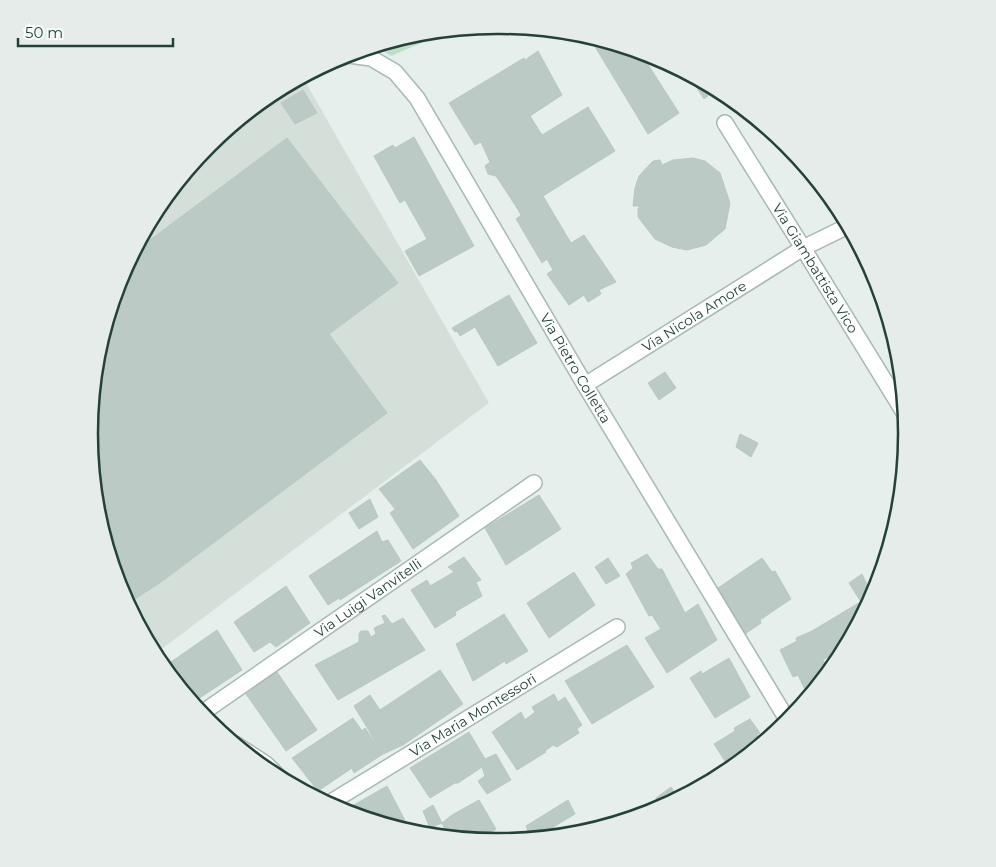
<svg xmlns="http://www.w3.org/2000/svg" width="996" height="867" font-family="Montserrat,sans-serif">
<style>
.built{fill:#d4dfda}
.green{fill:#bfe0c8}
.building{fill:#bbcac4;stroke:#b8c9c2}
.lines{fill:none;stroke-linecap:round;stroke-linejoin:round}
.minor-casing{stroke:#a8b8b2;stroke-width:18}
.minor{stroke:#fff;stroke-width:15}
.labels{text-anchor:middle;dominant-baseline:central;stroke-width:4.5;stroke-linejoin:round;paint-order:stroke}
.street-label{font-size:14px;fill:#24423a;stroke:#f7fbf9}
.rim{fill:none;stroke:#24423a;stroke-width:2.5}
</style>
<rect width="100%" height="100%" fill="#e6efeb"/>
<!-- built -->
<path class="built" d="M306,83L489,403L155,654L120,590L97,513L90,433L97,354L121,277L159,206L209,144L238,121Z"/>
<!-- green -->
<path class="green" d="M454,29L391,56L375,46L419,33Z"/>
<!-- building -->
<path class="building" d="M601,40L640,52L679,113L648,134L594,45Z
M538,51L562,95L530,116L542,135L588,107L615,151L543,196L571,243L584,235L616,282L599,290L601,294L588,302L584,295L569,305L547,274L553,270L547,259L542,263L516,219L521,215L517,208L496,176L488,174L485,166L490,162L481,142L475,145L449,103L524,58L525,60Z
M688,74L717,89L704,99Z
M303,90L317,113L295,124L281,103Z
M414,137L474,246L419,276L405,251L427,239L405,200L400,203L374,156L393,145L395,148Z
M287,138L398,283L329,334L387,413L161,582L96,496L90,433L97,354L121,277L135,251Z
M693,158L705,161L720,173L730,203L725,229L706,245L687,250L672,247L655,239L638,217V209L640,206H633L635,188L639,176L653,161L660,160L662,165L673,160Z
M509,295L537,343L498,366L475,327L460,336L457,331L455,332L452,328Z
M665,372L676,388L659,400L648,383Z
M740,434L758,443L751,457L736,447Z
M420,460L436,480L395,509L379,489Z
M436,480L459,516L413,549L390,513Z
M539,495L561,529L506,565L485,528Z
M96,496L161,582L129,603L120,590L97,513Z
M370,499L378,517L359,529L349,513Z
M377,531L382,542L388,540L401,561L340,600L339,598L328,605L309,576Z
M647,554L658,569H662L685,613L698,604L717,640L667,673L645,638L661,629L652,615L649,616L626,574L633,568L631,563Z
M464,557L481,580L476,582L482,596L455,612L456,615L435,628L411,590L427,580L430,586L454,572L448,567Z
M608,558L620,576L606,584L595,567Z
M762,558L772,572L775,571L791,599L760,620L761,623L745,634L718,588Z
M574,572L595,605L549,638L527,603Z
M862,574L872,595L861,602L849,583Z
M286,586L310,623L276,647L270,642L254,652L234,622Z
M872,595L843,651L841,648L823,660L829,671L808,696L798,675L793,677L780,650L797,641L796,638L812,631Z
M504,614L528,651L506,664L505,661L473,681L456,644Z
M385,615L392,624L403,618L425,650L338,700L315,665L359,642V634L361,631H368L371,637L376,634L374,628L385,623L382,616Z
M217,630L242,670L195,701L168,664Z
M627,645L654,687L592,724L565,681Z
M729,658L750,697L715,718L690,678L701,671L702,674Z
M440,670L463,704L403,745L380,710Z
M277,672L317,730L286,751L246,694Z
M554,694L558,702L565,697L582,725L577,729L579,733L557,747L553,745L545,751L546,752L517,770L492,732L521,712L525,720L535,712L532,707Z
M370,695L403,745L383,754L354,706Z
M353,718L362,731L365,728L383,754L354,773L352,768L318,791L292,758Z
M750,719L760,733L757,734L762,743L730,769L714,744L735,731L734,728Z
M469,732L485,759L496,754L511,780L487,794L478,781L485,776L482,767L458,783H455L430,798L410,768Z
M387,786L411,832L357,816L352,806Z
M671,787L678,798L662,807L656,798Z
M479,800L496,829L478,840L438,836L446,832L442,823L452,815Z
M568,800L575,814L535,838L531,839L526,826Z
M433,805L442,823L430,828L423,811Z
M639,807L644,814L616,823Z
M430,828L434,836L420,834Z"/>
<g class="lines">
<!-- minor casing -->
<g class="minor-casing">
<g id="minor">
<path id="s1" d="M336,59L349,55L371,58L395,72L417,98L585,385L788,721"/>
<path id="s2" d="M725,123L803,248L905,414"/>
<path id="s3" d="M585,385L803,248L848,226"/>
<path id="s4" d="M202,713L534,483"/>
<path d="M235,744L266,764L280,778"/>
<path id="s5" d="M328,804L617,627"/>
</g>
</g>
<!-- minor -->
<use href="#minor" class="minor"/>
</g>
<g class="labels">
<!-- street labels -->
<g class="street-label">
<text stroke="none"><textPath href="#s2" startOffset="171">Via Giambattista Vico</textPath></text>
<text stroke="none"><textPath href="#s3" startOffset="129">Via Nicola Amore</textPath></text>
<text stroke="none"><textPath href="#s1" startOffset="411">Via Pietro Colletta</textPath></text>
<text stroke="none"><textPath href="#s4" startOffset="202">Via Luigi Vanvitelli</textPath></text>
<text stroke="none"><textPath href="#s5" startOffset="170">Via Maria Montessori</textPath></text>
</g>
</g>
<!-- crop -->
<path d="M0 0H996V867H0ZM497 34H499A399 399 0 0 1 898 433V434A399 399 0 0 1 499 833H497A399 399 0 0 1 98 434V433A399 399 0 0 1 497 34Z" fill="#e6ecea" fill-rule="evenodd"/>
<path class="rim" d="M497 34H499A399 399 0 0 1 898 433V434A399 399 0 0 1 499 833H497A399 399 0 0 1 98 434V433A399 399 0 0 1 497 34Z"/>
<!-- scale -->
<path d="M18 38v8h155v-8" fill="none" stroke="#24423a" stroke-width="2.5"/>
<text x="25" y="38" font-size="15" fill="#24423a" stroke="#f7fbf9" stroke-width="4" paint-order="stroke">50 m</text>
</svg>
